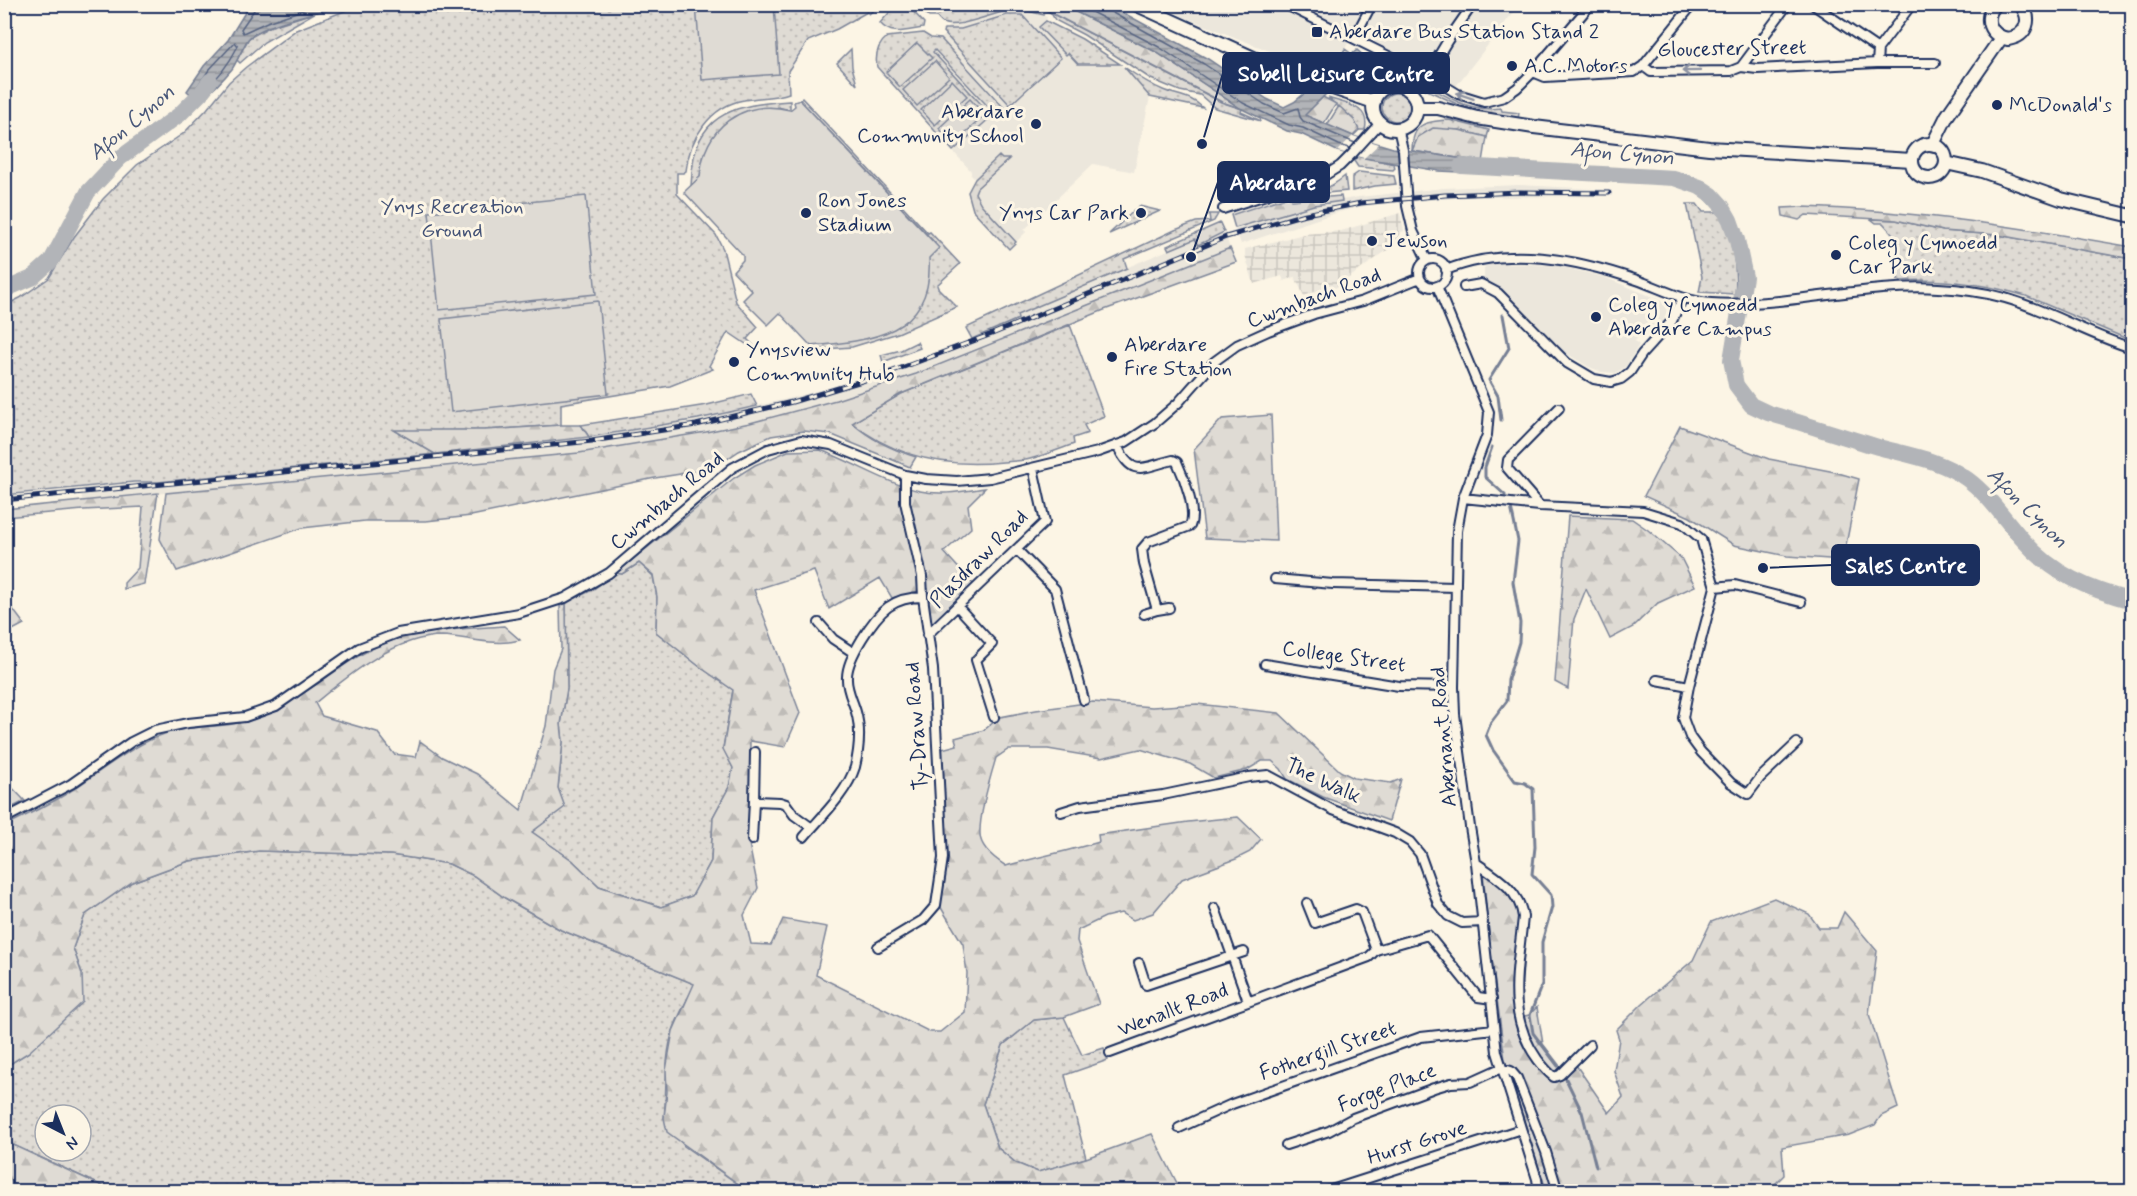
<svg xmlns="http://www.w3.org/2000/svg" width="2137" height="1196" font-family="Mynerve,sans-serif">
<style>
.built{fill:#ece7dc}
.industrial{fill:url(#industrial-grid)}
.green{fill:url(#green-dots);stroke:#7d8599;stroke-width:1.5;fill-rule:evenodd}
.forest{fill:url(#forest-firs);stroke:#7d8599;stroke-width:1.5}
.pitch{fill:#dfdbd4;stroke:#7d8599;stroke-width:1.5}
.water{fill:url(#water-rules);stroke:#767f94;stroke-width:1.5}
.pier{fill:#fcf5e5}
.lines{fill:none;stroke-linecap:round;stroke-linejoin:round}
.shore{stroke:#576482;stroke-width:1.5}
.stream{stroke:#767f94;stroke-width:3}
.river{stroke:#b2b4b8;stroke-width:16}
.street-casing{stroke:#1b2f5e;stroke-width:12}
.primary-casing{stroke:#1b2f5e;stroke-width:16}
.street{stroke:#fcf5e5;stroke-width:8}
.primary{stroke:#fcf5e5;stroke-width:12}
.rail-casing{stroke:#1b2f5e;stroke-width:5}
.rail{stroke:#fcf5e5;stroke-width:3;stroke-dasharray:9;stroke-linecap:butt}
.oneway{stroke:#8c92a2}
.poi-dot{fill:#1b2f5e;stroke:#fcf5e5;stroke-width:2}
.labels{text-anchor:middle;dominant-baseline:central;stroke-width:6;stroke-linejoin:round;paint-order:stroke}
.poi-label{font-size:21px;fill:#1b2f5e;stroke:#fcf5e5;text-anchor:start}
.street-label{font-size:21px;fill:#1b2f5e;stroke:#fcf5e5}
.park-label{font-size:21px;fill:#425176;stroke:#fcf5e5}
.water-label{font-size:22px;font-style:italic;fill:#485779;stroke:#fcf5e5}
.leader{fill:none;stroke:#1b2f5e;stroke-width:2}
.callout-dot{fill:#1b2f5e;stroke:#fcf5e5;stroke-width:2}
.callout{fill:#1b2f5e;stroke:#1b2f5e;stroke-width:2}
.callout-label{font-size:22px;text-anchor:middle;font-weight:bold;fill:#fff}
</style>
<defs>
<pattern id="industrial-grid" width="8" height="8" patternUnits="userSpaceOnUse" patternTransform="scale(1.5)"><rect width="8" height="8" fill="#ece7dc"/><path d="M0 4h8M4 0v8" fill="none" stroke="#cac6bf"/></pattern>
<pattern id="green-dots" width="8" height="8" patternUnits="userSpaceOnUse" patternTransform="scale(1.5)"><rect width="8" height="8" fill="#dfdbd4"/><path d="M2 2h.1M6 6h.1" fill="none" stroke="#bfbcb8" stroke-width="1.8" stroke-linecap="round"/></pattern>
<pattern id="forest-firs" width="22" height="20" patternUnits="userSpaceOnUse" patternTransform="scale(1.5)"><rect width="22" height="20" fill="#dfdbd4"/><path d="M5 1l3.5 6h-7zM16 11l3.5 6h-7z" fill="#bfbcb8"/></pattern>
<pattern id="water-rules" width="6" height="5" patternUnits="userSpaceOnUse" patternTransform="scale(1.5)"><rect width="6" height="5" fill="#b2b4b8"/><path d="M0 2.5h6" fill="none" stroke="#909399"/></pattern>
</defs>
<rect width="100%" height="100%" fill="#fcf5e5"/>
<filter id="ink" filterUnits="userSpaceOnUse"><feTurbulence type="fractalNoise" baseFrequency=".0167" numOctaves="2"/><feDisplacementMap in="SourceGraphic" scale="12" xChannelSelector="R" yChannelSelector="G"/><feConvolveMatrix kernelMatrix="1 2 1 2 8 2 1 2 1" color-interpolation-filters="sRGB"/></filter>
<g filter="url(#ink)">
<!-- built -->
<path class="built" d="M1170,5H1519L1456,86L1355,31L1340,57L1330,65L1317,70L1189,19L1180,15Z
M1015,9L1047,17L1046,21L1082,39L1146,82L1150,97L1134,172L1093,164L1024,230L1026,232L1009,249L973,210L968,192L975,179L971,175V171L879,71L918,36L939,41L947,33L948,24L959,25L994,13Z
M1520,185L1612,190V196L1467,197L1368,205L1339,212L1241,244L1235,228L1314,205L1359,197L1444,188Z
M1224,232L1230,248L991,345L883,386L797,412L750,423L706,432L579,453L82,501L81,489L577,439L698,419L791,398L879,374L947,349L1018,319L1016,315L1196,238L1198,244Z
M1489,264H1528L1559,266L1604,277L1660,300L1666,306L1667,312L1663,321L1645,335L1642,333L1635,341L1639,345L1626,366L1616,373L1602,372L1589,367L1564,352L1555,341L1552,343L1505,294L1487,284L1484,280V268Z"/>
<!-- industrial -->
<path class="industrial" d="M1400,213L1404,231L1401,232L1397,243L1335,288L1331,286L1304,296L1295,277L1284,281L1282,276L1254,284L1245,255V249L1304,234L1341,231Z"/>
<!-- green -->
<path class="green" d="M374,4L879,5L869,14L867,12L837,29L808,41L788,71L789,93C775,98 759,97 744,100C710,106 689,139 686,171L683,173H677V194L716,235L723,249L736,302L758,327L747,339L754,346L752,348L728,332L709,366L713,369L670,386L561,404V425L485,430L396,431L435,454L158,482H134L5,495L4,306L20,298L49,278L74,237L103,199L137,165L184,133L207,109L229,82L246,67L296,30L347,10Z
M897,4L907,5L924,23L923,28C906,30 892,37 880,23Z
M916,5H1025L1044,15C1034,13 1022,8 1011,10C996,12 955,30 943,23C940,22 939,19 936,17H929Z
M316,12L264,42L240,63L237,60L249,38L269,27Z
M1051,13L1221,102L1242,109L1241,112L1261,121L1215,108L1200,95L1180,91L1151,79L1084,35L1055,20Z
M1007,15H1022L1061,58L1010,105L943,32L944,29H961Z
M1046,21L1082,39L1120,64H1078L1068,53L1066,55L1039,27Z
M923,33L931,38L941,39L1006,110L1007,114L1001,119L998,117L935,50L933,52L992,116L953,151L877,67C875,55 877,45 887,37Z
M851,49L852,67L857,85L837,63Z
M1345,49L1352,54L1327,75L1317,70C1329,65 1338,61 1345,49Z
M1124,67C1137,76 1149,84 1163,90C1177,96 1192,96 1203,108L1150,97Z
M1408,75C1441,90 1461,113 1501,108L1502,111L1519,113L1518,119L1461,106L1406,80Z
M1382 107a14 14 0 1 1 28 0a14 14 0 1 1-28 0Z
M802,98L928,233L930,232L960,264L937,285L938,288L957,307L898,333L852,347L811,350V346L821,338L923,270L935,243L800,100Z
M1328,98C1346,104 1371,106 1365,130H1359L1354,120Z
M790,101V110L778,107L704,153L700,177L691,186C692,175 692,163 695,153C707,107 750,104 790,101Z
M1449,120L1489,130L1487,137L1459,130L1418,137L1412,151C1412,124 1424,121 1449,120Z
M999,156L1002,159H1009L977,188L975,193L981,204L1016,242L1009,249L973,210L968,192L975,179Z
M1358,156L1394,164L1395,168L1393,170L1358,167L1354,161Z
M1359,172L1394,176L1396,184L1375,186L1352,191V177Z
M1345,176L1347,191L1295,196V194C1317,192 1327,191 1345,176Z
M1687,204H1697L1703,212H1719C1732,237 1738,267 1735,294L1699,292L1702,277Z
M1139,206L1160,211L1109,234Z
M1209,214H1218L1214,221L1124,259L1127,268L1017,315L1018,319L972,339L966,328L1175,230L1196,222L1210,221Z
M1871,219L1896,220L1943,231L1998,235L2132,259V341L2026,296C1985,284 1944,278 1901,281L1898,280L1892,233L1883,223H1876Z
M1220,223L1224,232L1198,245L1195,239L1169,250L1167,246Z
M1070,325L1104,416L1084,425L1088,433L1073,438L1074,444C1060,449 1045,455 1030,459C1022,461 1012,461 1003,462C947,468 896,458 852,423L901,394Z
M917,342L920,348L883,362L881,355L901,350Z
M751,394L757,406L698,419L589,437L581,425L707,405Z
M639,563L653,576L657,597L656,632L700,667L733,690L723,748L733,768L729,787L713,817L711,861L692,896L661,907L599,886L572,860L532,832L564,807L558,788L563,742L561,724L567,689L566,603L592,590L616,573L622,574Z
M259,851L391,855L449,864L474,876L505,898L561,930L695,984C688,999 678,1015 673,1031C664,1058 667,1090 664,1118L684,1146L748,1191H127L111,1190L5,1141V1067L29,1052L82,974L73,948L85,915L132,882L189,861ZM45,1115H81V1151H45Z
M1064,1017L1082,1055L1104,1048L1108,1060L1065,1075L1086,1158L1038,1172L1016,1163L998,1148L983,1104L1003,1045L1034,1020Z"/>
<!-- forest -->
<path class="forest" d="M1036,5H1062L1156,52L1240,108L1222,102Z
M1323,97L1336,104L1324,123L1304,115Z
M1339,106L1354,120L1359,130L1353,136L1327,125Z
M1433,128L1459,130L1487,137L1483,162L1412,151L1418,137Z
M1289,196L1291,200L1341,196L1342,201L1314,205L1235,228L1231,215Z
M1803,207C1914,210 2023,228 2132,247V259L1998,235L1943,231L1896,220L1806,215L1799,220L1783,216L1782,208Z
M1230,248L1236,262L1104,310L901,394L852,423C870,439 893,450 916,457L910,467L830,434L804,431L771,436L739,451L712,469L655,478L471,516L426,521H365L302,528L177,571L160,539L166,493L579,453L706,432L750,423L836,400L916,374Z
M1271,415L1276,541L1205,538L1194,449L1222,419Z
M561,425H581L589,437L435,454L394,430H485Z
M1680,426L1769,459L1835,472L1859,479L1843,560L1787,556L1734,545L1690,517L1644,496Z
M820,450C854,462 885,483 920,491C941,496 964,491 985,488L968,505L971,528L944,552L974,585L931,625L928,589L892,598L880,578L829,609L814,571L754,590L800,713L785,747L750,741L749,844L758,888L744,915L751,944L771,945L783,919L827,927L816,975L930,1032H940L965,1012L967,973L963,944L940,906L946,857L942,749L957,745L955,738L984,730L1000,717L1036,710L1093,702L1152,707L1197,704L1279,713L1340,771L1354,778L1391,783L1401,779L1389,821L1323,797L1287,779L1281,769L1272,761H1262L1247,770L1214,778L1190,764L1140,749L1101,758L1048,749H1009L996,758C990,778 979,814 980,834C980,847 995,859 1006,866C1037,857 1068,851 1099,842L1098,835L1188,822L1238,817L1261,839L1250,852L1236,859L1182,879L1153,913L1133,920L1121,913L1105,917L1078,930L1077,941L1099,1004L1064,1017L1034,1020L1003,1045L983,1104L998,1148L1016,1163L1038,1172L1086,1158L1152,1134L1180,1189L1174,1191H748L667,1132L664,1118L667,1092L666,1070L673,1031L694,984L561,930L505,898L474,876L449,864L391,855L259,851L189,861L132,882L85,915L73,948L82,974L83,1002L29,1052L5,1067V826C26,815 49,805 69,792C101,772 131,745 167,733C196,723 228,730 256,717C278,707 300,695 320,682C341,667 363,651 387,642C424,629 465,629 504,626L520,640C494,647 468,637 442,636C396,636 349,675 315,703L322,716L377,732L394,754L416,757L420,741L442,757L477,774L521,810L546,726L553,669L561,649L560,606L566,603L567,689L561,724L563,742L558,788L565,807L532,832L572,860L599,886L661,907L692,896L711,861L713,817L729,787L733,768L723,749L733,690L700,667L656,632L657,597L653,575L639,563L622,574L616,573L734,478L755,465L788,451Z
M158,493L144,584L124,589V583L138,568L143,507L83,510L5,517V509Z
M1568,516L1632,519L1648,530L1681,558L1695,586L1658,603L1633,627L1610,639L1586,589L1574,619L1568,689L1555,682Z
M4,608H12L24,624L5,634Z
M4,779L25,801L5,811H4Z
M1483,872C1493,877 1506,887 1512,896C1527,916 1517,991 1516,1018L1529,1015L1537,1007L1543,1044L1566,1074L1576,1065L1609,1113L1623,1097L1614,1071L1619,1039L1616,1030L1642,1004L1693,960L1711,922L1774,898L1809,914L1819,928H1837L1844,912L1877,951L1869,1014L1898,1108L1881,1116L1875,1125L1849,1135L1782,1147L1784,1175L1768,1191H1544V1183L1505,1060L1489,938Z
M4,1141L111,1190L127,1191H5Z"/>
<!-- pitch -->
<path class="pitch" d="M696,5H774L779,74L702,80Z
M917,43L932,58L900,87L886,72Z
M935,61L949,77L917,106L903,90Z
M952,80L967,96L935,125L921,110Z
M970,99L985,115L953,144L939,128Z
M800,100L939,248L929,258C934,335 870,341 811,346L780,313L768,325L743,300L752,291L733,271L743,260V255L684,192L700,177C703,128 742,98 790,110L795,106L794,102Z
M586,196L596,294L439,310L429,212Z
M598,301L608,394L451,412L441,319Z"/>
<!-- water -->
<path class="water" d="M257,4L347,5C324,10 268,22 250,37C244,42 238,61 232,69C222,81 211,92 199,102L187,91L204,66L228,40L249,6Z
M1062,5H1109L1208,59L1267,99L1284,107L1294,102L1357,50L1364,56L1305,115L1353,136L1393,148L1483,162L1482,173L1439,171L1364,158L1337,151L1301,134L1287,131L1240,108L1156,52Z"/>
<!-- pier -->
<path class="pier" d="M1353,136L1379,144L1364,158L1337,151Z"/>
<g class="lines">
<!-- shore -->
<path class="shore" d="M255,4L254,10L241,29L243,33L267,22L320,4
M1076,4L1159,47L1243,103L1289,125L1303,128L1339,145L1350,148
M1107,4L1111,12L1204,64L1264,104L1284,113L1298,108L1300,117L1303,121L1355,143
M235,42L238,46C229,64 217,80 201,93H198L196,88L209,70Z"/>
<!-- stream -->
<path class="stream" d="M1501,420L1498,396L1489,380L1509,348L1503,315
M1492,447L1485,467V477L1505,495
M1511,507L1518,541L1513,582L1520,623L1519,642L1508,679L1507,701L1491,722L1486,735L1493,750L1515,781L1525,783L1533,789L1535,847L1532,874L1551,895L1552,907L1542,942V984L1530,1015L1533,1033L1558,1066
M1565,1077L1582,1112L1596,1167"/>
<!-- river -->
<path class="river" d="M1461,166L1674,178L1700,187L1712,195L1722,206L1730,220L1737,240L1745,277L1731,360L1736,385L1751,405L1768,413C1805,424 1841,436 1878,447C1908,455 1941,460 1967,479C1989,495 2005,520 2023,540C2054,575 2088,589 2132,601
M4,290L32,278L51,261L88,192L120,158L179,115L201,93L210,81"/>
<!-- street casing -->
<g class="street-casing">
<path id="street" d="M1284,4L1427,75L1458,94L1484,102L1504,97L1517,88L1533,72L1591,4
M1812,4L1878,49L1877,63
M1354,38L1372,4
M1878,49L1912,4
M1643,66L1651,72L1731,71L1741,67L1757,69L1877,63H1935
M1741,67L1788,4
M1533,72L1545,77L1634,72L1643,66L1693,4
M1427,75L1448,40L1473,4
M1398,128L1403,150L1407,206L1413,231L1427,260
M1223,209L1324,176L1340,166L1352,154L1380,123
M1419 273a14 14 0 1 1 28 0a14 14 0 1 1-28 0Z
M1446,270C1508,245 1576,259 1637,280C1662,289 1683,301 1711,303C1785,308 1864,283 1938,288C1960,289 1984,292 2005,298C2048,310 2089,335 2132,348
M1437,286L1489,412L1487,435L1463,498L1457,531L1454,687L1455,714L1470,827L1476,863L1497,1052L1537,1179L1539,1192
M1464,287L1481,284L1498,293L1567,363L1594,379L1611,382L1621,379L1630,372L1642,354L1672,321L1682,299
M1117,445C1132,479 1143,467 1173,460L1177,462C1184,477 1197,511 1190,526L1148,542L1142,549L1144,564L1157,610L1144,614
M1463,498L1540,506L1643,511L1682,523L1701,539L1715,587L1689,686L1683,718L1690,737L1701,752L1731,783L1748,794L1760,778L1797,743
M1540,506L1507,468L1508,460L1559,408
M1017,550L1055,589L1084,700
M1275,579L1333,584L1456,587
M1715,587L1735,585L1801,602
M958,607L992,644L976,660L994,717
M1157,610L1169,608
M819,623L833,639L854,653
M927,635L1045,522L1033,468
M1265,664L1399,686L1454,687
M1657,680L1689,686
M754,801L755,752
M1061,812L1080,806L1163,795L1249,777L1268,775L1333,810L1395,833L1410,842L1420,854L1438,904L1448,916L1462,923L1483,922
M4,819L71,784L131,742L155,730L188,723L245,717L276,706L359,648L398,633L519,613L565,598L609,573L732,468L768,449L801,440L831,445L905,475L926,479L957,481L990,478L1098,452L1126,442L1155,423L1178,403L1215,361L1237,345L1268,331L1314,314L1363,301L1420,278
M804,837C821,817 847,793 855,767C859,750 861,729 856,712C853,701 846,689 847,677C847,658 873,618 888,607C899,599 910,597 923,597
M752,840L754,801L780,802L786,804L794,815L812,828
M1476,863C1497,877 1520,891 1523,917C1518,969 1505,1015 1538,1060C1543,1066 1547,1072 1554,1077L1560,1075L1590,1045
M1307,903L1315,923L1356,909L1362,912L1376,950
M1215,908L1248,1001
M878,947L923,920L936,905L943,858L933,669L923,597L922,576L905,502V475
M1376,950L1428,935L1478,997L1492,999
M1139,963L1146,985L1244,952
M1110,1053L1369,957L1376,950
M1179,1128L1232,1104L1421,1037L1494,1029
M1286,1145L1329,1131L1353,1118L1434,1088L1451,1083L1470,1082L1501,1068L1511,1071L1517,1078L1546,1152L1558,1192
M1325,1192L1521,1129"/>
</g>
<!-- primary casing -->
<g class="primary-casing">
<path id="primary" d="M1135,4L1282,71L1374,102
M1996,4C1982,18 1990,36 2008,39C2027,36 2033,19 2020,4
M1373 107a22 22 0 1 1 44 0a22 22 0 1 1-44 0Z
M1417,108H1438L1477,118L1534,127L1709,148L1912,160
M1912 161a17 17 0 1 1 34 0a17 17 0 1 1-34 0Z
M1933,144L1947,116L2001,38
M1946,163L1982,171L2061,199L2132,216"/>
</g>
<!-- street -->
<use href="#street" class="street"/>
<!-- primary -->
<use href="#primary" class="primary"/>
<!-- rail casing -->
<g class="rail-casing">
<path id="rail" d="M4,500L592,441L696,425L792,402L885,374L992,334L1226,237L1301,215L1361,203L1445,195L1520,192L1609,193"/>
</g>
<!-- rail -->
<use href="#rail" class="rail"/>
</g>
<!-- one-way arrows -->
<defs><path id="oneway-shaft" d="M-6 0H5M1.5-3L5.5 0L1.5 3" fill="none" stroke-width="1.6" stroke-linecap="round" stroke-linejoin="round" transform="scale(1.5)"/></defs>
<g class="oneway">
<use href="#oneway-shaft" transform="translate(1691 71) rotate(179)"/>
<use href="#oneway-shaft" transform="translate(1465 96) rotate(-161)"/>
</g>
</g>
<!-- markers -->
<g class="poi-dot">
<rect x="1311" y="26" width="12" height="12" rx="3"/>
<circle cx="1512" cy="66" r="6"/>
<circle cx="1997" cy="105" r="6"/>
<circle cx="1036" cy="124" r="6"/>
<circle cx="806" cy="213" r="6"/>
<circle cx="1141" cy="213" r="6"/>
<circle cx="1372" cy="241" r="6"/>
<circle cx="1836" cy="255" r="6"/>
<circle cx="1596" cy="317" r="6"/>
<circle cx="1112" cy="357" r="6"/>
<circle cx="734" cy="362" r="6"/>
</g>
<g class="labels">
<!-- poi labels -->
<g class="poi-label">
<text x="1329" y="32">Aberdare Bus Station Stand 2</text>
<text x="1524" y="66">A.C. Motors</text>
<text x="2009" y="105">McDonald's</text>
<text x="1024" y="112" text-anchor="end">Aberdare<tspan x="1024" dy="24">Community School</tspan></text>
<text x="818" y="201">Ron Jones<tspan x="818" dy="24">Stadium</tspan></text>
<text x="1129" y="213" text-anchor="end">Ynys Car Park</text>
<text x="1384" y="241">Jewson</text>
<text x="1848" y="243">Coleg y Cymoedd<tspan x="1848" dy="24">Car Park</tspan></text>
<text x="1608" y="305">Coleg y Cymoedd<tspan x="1608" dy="24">Aberdare Campus</tspan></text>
<text x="1124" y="345">Aberdare<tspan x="1124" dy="24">Fire Station</tspan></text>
<text x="746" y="350">Ynysview<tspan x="746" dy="24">Community Hub</tspan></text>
</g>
<!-- street labels -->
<g class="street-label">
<text transform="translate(1732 49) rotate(-1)">Gloucester Street</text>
<text transform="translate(1314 298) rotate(-20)">Cwmbach Road</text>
<text transform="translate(667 501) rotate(-40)">Cwmbach Road</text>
<text transform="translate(979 559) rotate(-45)">Plasdraw Road</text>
<text transform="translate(1344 657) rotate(8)">College Street</text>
<text transform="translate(917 726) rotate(-94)">Ty-Draw Road</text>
<text transform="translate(1444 737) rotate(-95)">Abernant Road</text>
<text transform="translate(1323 781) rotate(25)">The Walk</text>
<text transform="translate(1173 1010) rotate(-21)">Wenallt Road</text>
<text transform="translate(1328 1051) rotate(-19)">Fothergill Street</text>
<text transform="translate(1387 1088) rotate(-21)">Forge Place</text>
<text transform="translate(1417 1143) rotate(-18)">Hurst Grove</text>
</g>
<!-- park labels -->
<g class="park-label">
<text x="452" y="207">Ynys Recreation<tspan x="452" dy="24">Ground</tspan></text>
</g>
<!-- water labels -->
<g class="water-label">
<text transform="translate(132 123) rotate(-40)">Afon Cynon</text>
<text transform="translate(1622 154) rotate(5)">Afon Cynon</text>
<text transform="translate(2027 508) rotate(45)">Afon Cynon</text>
</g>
</g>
<!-- callouts -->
<path class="leader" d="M1202 144L1223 73M1191 257L1218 182M1763 568L1832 565"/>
<g class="callout-dot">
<circle cx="1202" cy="144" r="6"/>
<circle cx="1191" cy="257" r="6"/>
<circle cx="1763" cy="568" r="6"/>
</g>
<g class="callout">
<rect x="1223" y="53" width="226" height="40" rx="6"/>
<rect x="1218" y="162" width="111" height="40" rx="6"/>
<rect x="1832" y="545" width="147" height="40" rx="6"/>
</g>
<g class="callout-label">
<text x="1336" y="81">Sobell Leisure Centre</text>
<text x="1273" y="190">Aberdare</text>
<text x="1906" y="573">Sales Centre</text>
</g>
<!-- margin -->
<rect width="2137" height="1196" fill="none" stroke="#fcf5e5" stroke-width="24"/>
<rect x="12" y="12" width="2113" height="1172" fill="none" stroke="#1b2f5e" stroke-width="2" filter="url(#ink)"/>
<!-- north arrow -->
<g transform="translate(63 1133) rotate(138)"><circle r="28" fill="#fcf5e5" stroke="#a2a6af" stroke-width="1.5"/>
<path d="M0-4.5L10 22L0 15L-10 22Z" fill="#1b2f5e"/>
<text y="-9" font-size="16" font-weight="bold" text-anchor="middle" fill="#1b2f5e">N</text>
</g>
</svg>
